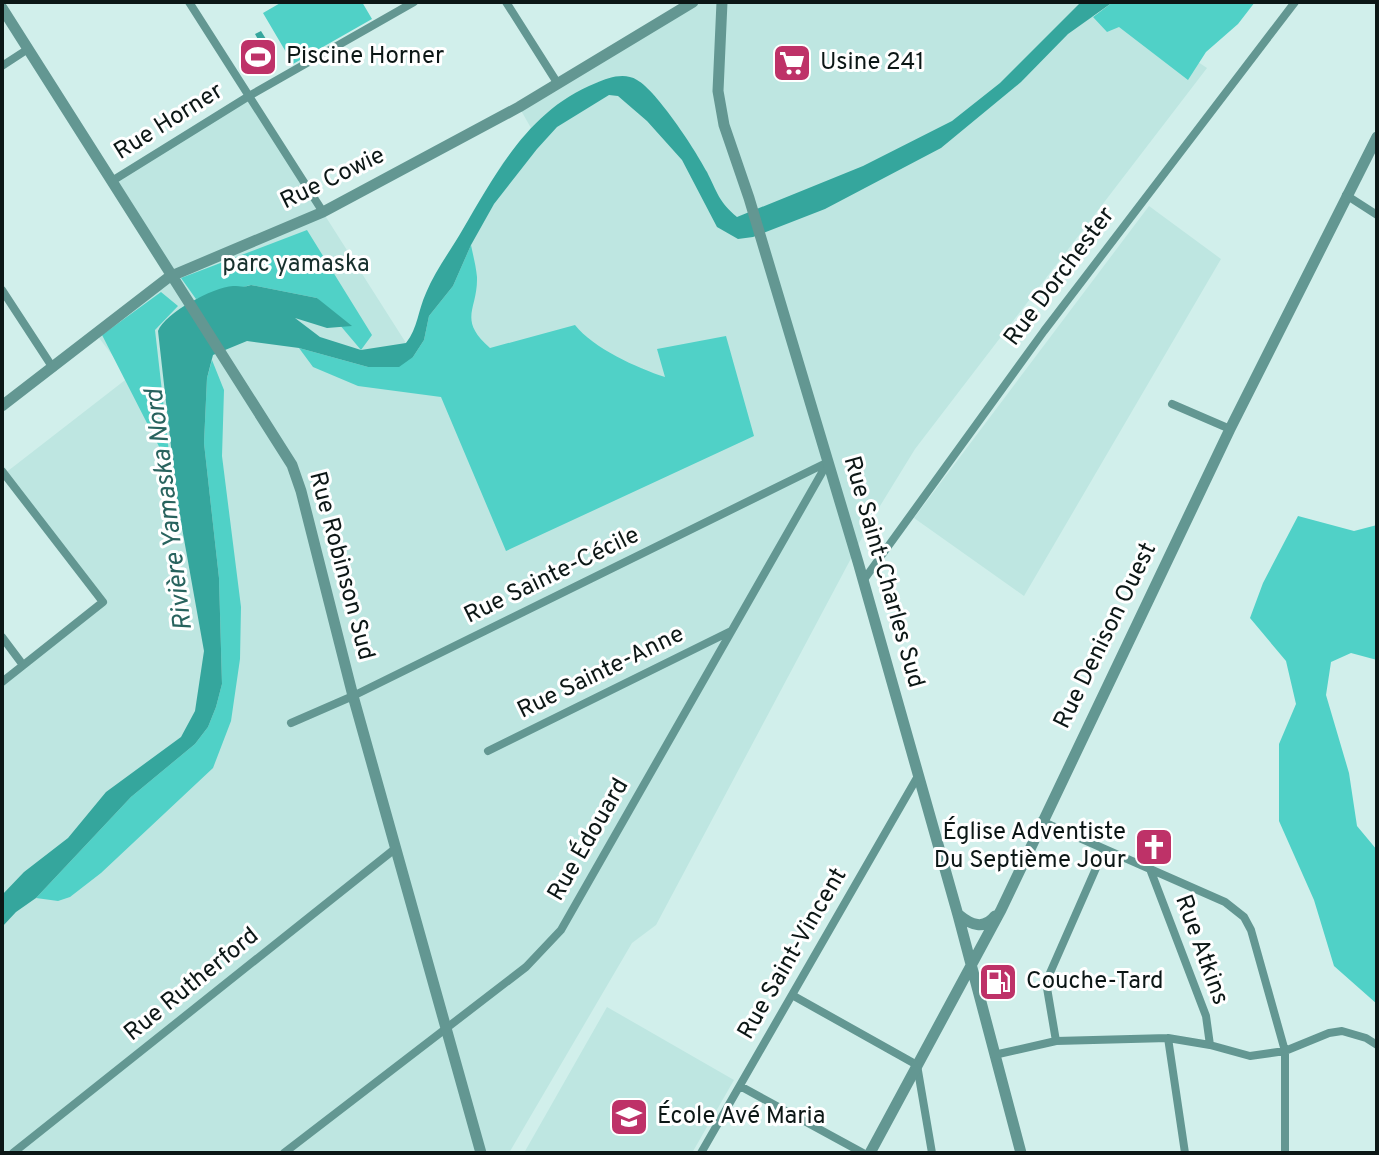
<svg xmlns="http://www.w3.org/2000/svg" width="1379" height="1155" font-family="Overpass,sans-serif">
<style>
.built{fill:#bee6e1}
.green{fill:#50d1c7}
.water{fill:#35a69d}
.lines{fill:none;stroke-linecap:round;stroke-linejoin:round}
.minor{stroke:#639792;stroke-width:8}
.tertiary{stroke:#639792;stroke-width:11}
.labels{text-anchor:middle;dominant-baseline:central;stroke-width:6;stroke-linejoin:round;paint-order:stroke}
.poi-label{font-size:24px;fill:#0c1716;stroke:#fff;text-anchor:start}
.street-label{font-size:24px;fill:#0c1716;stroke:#fff}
.park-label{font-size:24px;fill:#17302d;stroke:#fff}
.water-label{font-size:26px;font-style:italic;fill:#28635e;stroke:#fff}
</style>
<rect width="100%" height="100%" fill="#d1efeb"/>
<!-- built -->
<path class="built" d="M692,2H1081L1093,17L1111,4L1207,68L915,449L872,519L656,925L632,943L509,1153H2V682L102,602L4,474L129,377L96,334L172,276L112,181L249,96L406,343L415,332L427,291L502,164L531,128L519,107Z
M1149,206L1221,259L1024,596L914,518Z
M607,1007L734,1080L692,1153H524Z"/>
<!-- green -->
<path class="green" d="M282,2H362L372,19L293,64L263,13Z
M1113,2H1255L1238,24L1206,52L1188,80L1119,27L1107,32L1093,17Z
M307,230L372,335L361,350L317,298L251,285L196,299L181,278Z
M471,245C473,255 476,266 477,277C478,310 457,319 490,348L575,325C593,348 637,368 665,377L657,349L726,336L754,436L506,551L441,397L358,386L313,367L299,348L368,367L413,357L424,340L429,316L453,286Z
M161,292L178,306L155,330L171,470L102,335Z
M212,360L224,390L222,456L241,607L240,659L231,721L213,768L101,873L70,897L58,901L36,898L131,797L195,744L208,727L216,707L222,684L219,578L204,443L207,378Z
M1298,516L1354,531L1377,525V660L1351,653L1331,662L1326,695L1349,773L1357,826L1377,850V1004L1334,966L1314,900L1279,821V744L1296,704L1286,661L1250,618L1263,583Z"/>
<!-- water -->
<path class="water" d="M1081,2H1113L1068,34L1021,82L941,148L825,209L753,237L738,239L717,227L682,160L647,121L618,96L609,95L557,127L537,149L494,204L471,245L453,286L429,316L424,340L413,357L399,367H368L299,348L247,341L213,355L207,378L204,443L219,578L222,684L216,707L208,727L195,744L131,797L36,898L16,912L2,927V895L24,872L68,838L106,792L181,737L195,711L204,651L177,500L158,331C165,313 213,287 233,286C241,286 243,288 251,285L317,298L352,326L327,328L295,318L320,337L361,350L406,343C418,328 418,310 426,293C435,271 451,250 463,229C497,171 530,109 596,83C608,78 624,72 637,80C657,91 696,151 707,172C717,192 719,202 737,217L863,166L952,121L1000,83Z
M261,31L266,39L262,42L275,61L254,74L241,52L260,43L255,34Z"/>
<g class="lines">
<!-- minor -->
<path class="minor" d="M189,2L323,212
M506,2L558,84
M2,66L28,49
M112,181L249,96L414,2
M1346,195L1377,215
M2,290L53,368
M1172,404L1230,429
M2,471L103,602L2,682
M863,581L1044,331L1295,2
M2,637L23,665
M291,723L353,696L828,462
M488,751L731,631
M1041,821L1225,902L1244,917L1251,930L1285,1051V1153
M1150,869L1206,1016L1210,1045
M792,995L917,1065L932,1153
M1168,1038L1185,1153
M1056,1041L1046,982L1104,850
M994,1055L1056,1041L1168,1038L1210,1045L1250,1056L1285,1051L1329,1033L1342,1031L1366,1038L1377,1045
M740,1086L863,1153
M13,1153L396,848
M284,1153L526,967L561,930L828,462
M701,1153L918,776"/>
<!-- tertiary -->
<path class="tertiary" d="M722,2L718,91L724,125L749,198L858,562L958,915L1021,1153
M2,8L292,465L301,491L353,696L481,1153
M2,406L169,277L323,212L519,107L693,2
M959,915C971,925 984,930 995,916
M870,1153L1001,910L1230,429L1377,137"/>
</g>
<!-- icons -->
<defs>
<g id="stadium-square" transform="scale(2)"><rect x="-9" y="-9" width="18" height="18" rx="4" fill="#be3268" stroke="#fff"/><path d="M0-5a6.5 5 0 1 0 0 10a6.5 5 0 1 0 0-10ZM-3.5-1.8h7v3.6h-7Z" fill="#fff"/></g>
<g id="supermarket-square" transform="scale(2)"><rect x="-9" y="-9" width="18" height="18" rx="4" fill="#be3268" stroke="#fff"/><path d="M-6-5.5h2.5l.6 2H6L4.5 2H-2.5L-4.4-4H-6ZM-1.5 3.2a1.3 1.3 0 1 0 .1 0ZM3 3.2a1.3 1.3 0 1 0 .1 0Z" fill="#fff"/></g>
<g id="church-square" transform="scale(2)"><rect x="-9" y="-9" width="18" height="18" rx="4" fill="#be3268" stroke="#fff"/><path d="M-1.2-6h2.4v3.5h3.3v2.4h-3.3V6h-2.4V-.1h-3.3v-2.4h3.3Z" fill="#fff"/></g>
<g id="fuel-square" transform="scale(2)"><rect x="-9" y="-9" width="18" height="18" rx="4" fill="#be3268" stroke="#fff"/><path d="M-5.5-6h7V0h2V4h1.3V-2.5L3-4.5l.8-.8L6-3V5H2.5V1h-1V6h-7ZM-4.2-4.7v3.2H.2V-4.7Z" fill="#fff"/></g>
<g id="school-square" transform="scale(2)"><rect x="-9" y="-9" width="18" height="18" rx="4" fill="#be3268" stroke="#fff"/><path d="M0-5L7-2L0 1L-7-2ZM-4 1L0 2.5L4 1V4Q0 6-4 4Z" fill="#fff"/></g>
</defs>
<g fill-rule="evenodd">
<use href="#stadium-square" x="258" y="57"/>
<use href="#supermarket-square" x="792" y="63"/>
<use href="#church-square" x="1154" y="847"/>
<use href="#fuel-square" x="998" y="982"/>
<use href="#school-square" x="629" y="1117"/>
</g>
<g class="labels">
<!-- poi labels -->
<g class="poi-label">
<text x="286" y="57">Piscine Horner</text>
<text x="820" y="63">Usine 241</text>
<text x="1126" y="833" text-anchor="end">Église Adventiste<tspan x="1126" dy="28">Du Septième Jour</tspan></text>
<text x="1026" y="982">Couche-Tard</text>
<text x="657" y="1117">École Avé Maria</text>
</g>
<!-- street labels -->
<g class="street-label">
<text transform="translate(169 122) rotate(-32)">Rue Horner</text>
<text transform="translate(333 179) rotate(-26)">Rue Cowie</text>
<text transform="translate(1060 277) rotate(-53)">Rue Dorchester</text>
<text transform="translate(341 566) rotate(75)">Rue Robinson Sud</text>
<text transform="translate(883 572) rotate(74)">Rue Saint-Charles Sud</text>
<text transform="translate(552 576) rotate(-26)">Rue Sainte-Cécile</text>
<text transform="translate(1106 636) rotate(-64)">Rue Denison Ouest</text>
<text transform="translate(601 673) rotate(-26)">Rue Sainte-Anne</text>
<text transform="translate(589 840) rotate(-60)">Rue Édouard</text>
<text transform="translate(1201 950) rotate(70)">Rue Atkins</text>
<text transform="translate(793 954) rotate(-60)">Rue Saint-Vincent</text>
<text transform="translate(192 985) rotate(-39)">Rue Rutherford</text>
</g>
<!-- park labels -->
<g class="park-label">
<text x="296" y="265">parc yamaska</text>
</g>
<!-- water labels -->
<g class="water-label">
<text transform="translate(170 510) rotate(-97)">Rivière Yamaska Nord</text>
</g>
</g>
<!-- border -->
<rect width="1379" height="1155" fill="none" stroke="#0c1716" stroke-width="8"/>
</svg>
